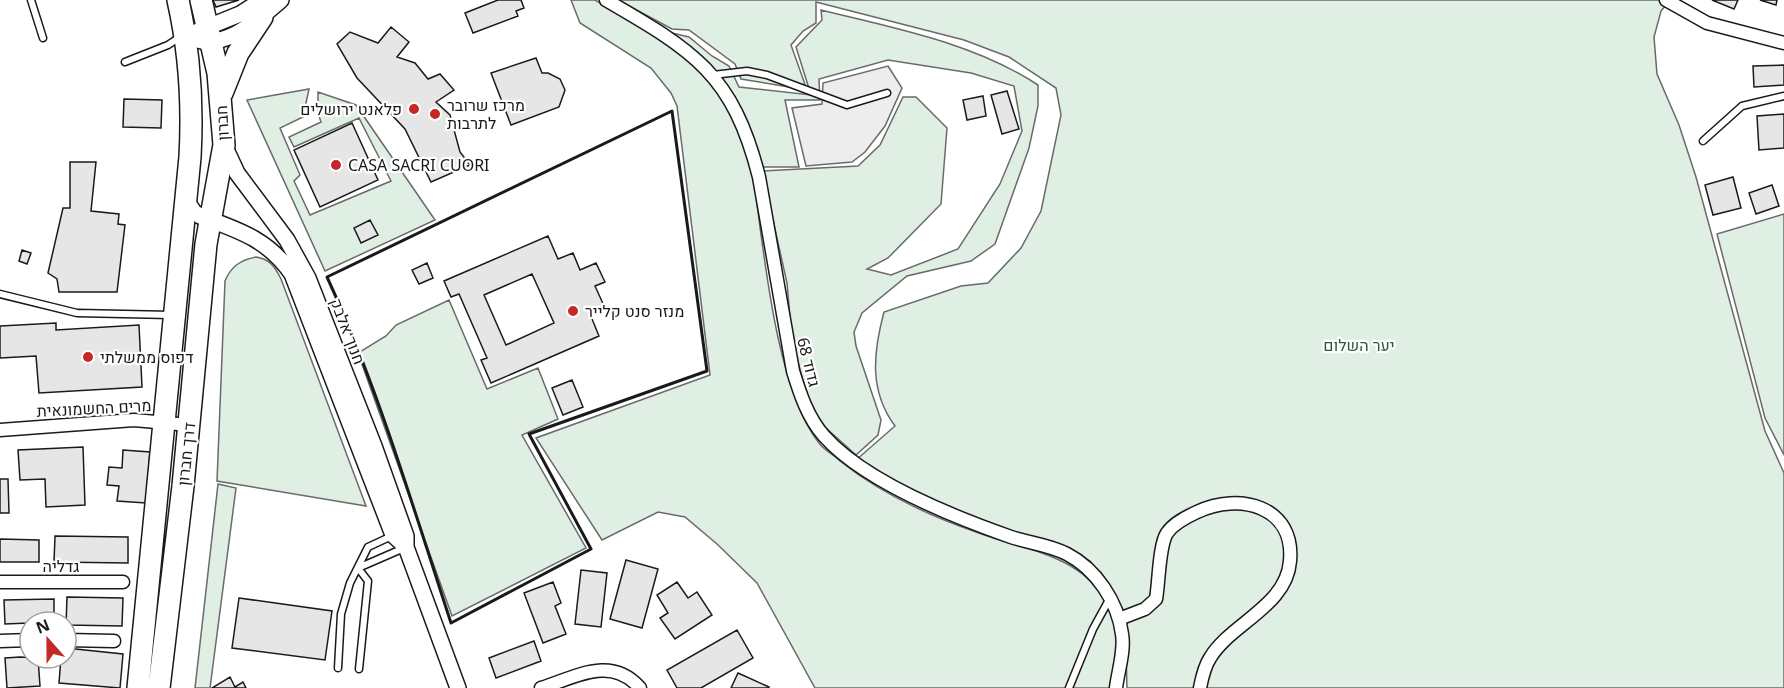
<svg xmlns="http://www.w3.org/2000/svg" width="1784" height="688" font-family="'Noto Sans',Heebo,sans-serif">
<style>
.green{fill:#e0efe3;stroke:#6a6a6a;stroke-width:1.5}
.parking{fill:#ededed;stroke:#6a6a6a;stroke-width:1.5}
.building{fill:#e6e6e6;stroke:#1a1a1a;stroke-width:1.5;fill-rule:evenodd}
.lines{fill:none;stroke-linecap:round;stroke-linejoin:round}
.service-casing{stroke:#1a1a1a;stroke-width:9}
.minor-casing{stroke:#1a1a1a;stroke-width:15}
.tertiary-casing{stroke:#1a1a1a;stroke-width:18}
.trunk-casing{stroke:#1a1a1a;stroke-width:24}
.service{stroke:#fff;stroke-width:6}
.minor{stroke:#fff;stroke-width:12}
.tertiary{stroke:#fff;stroke-width:15}
.trunk{stroke:#fff;stroke-width:21}
.wall{stroke:#1a1a1a;stroke-width:3}
.poi-dot{fill:#c62828;stroke:#fff;stroke-width:2}
.labels{text-anchor:middle;dominant-baseline:central;stroke-width:4.5;stroke-linejoin:round;paint-order:stroke}
.poi-label{font-size:16px;fill:#1a1a1a;stroke:#fff;text-anchor:start}
.street-label{font-size:16px;fill:#1a1a1a;stroke:#fff}
.park-label{font-size:16px;fill:#2b5a34;stroke:#fff}
</style>
<rect width="100%" height="100%" fill="#fff"/>
<!-- green -->
<path class="green" d="M571,0H595L642,26L689,37L712,56L729,66L739,87L811,95L796,47L822,20L821,10C895,28 974,43 1038,85V106L1029,148L995,244L971,261L907,276L862,313L854,332L856,346L881,420L878,435L856,455L816,419L804,384L792,340L787,283L762,171L858,166L880,145L903,97H916L947,128L941,204L888,258L867,269L891,275L958,249L1000,184L1022,131L1014,86L971,73L888,60L819,79L820,100H785L799,167H752C763,241 774,386 819,443C824,450 834,455 840,461C880,493 927,515 976,532C1028,552 1090,554 1113,616C1121,637 1113,667 1111,688H815L757,583L717,544L685,517L658,512L602,540L536,438L710,375L677,106L671,93L651,68L580,23Z
M618,0H1670L1661,11L1654,37L1657,74L1679,125L1696,177L1765,431L1784,473V688H1127L1125,614L1090,561L1052,541L1023,536L931,501L856,460L895,426C869,391 873,353 884,312L961,286L988,283L1021,248L1041,211L1061,115L1056,88L1009,57L964,40L816,2V23L803,31L791,45L807,90L741,79L735,64L689,30L672,29Z
M309,89L303,117L280,128L300,175L294,181L310,215L391,181L359,118L294,147L289,137L321,122L318,113V92L356,105L435,220L325,271L247,100Z
M1784,214V455L1765,418L1717,234Z
M256,257C270,259 275,267 281,279L366,506L217,481L225,281C231,266 241,260 256,257Z
M449,300L487,389L538,368L558,419L522,435L586,548L452,616L358,353L386,336L396,325Z
M218,484L236,488L210,688H195Z"/>
<!-- parking -->
<path class="parking" d="M888,66L902,88L885,126L865,152L852,162L806,166L792,108L822,104L823,83Z"/>
<!-- building -->
<path class="building" d="M213,0H239L216,7Z
M498,0H521L524,8L516,11L518,16L473,33L465,13Z
M1712,0H1738L1734,9Z
M1760,0H1777L1776,5Z
M391,27L409,42L397,57L415,63L428,79L440,74L454,90L436,102L450,115L460,152L470,165L431,182L405,129L357,78L337,44L350,32L378,43Z
M536,58L542,73H548L560,79L565,90L559,107L511,125L491,73Z
M1784,65V85L1754,87L1753,66Z
M1007,91L1019,129L1002,134L991,95Z
M983,96L986,116L967,120L963,100Z
M124,99L162,100L161,128L123,127Z
M1784,114V148L1759,150L1757,116Z
M352,123L378,180L320,207L294,150Z
M70,162H96L91,211L119,214L118,224L125,225L117,292H59L57,279L48,273L63,208H70Z
M1733,177L1741,208L1713,215L1705,185Z
M1772,185L1779,206L1756,214L1749,193Z
M370,220L378,235L361,243L354,228Z
M548,236L558,259L573,253L580,270L596,263L605,282L595,286L605,308L590,314L599,336L491,383L481,360L487,358L459,294L451,297L444,281ZM532,274L554,323L506,345L484,295Z
M22,250L31,253L27,264L19,261Z
M427,263L433,278L419,284L412,270Z
M56,323V330L139,325L142,387L39,393L36,356L0,358V326Z
M572,380L583,407L563,415L552,388Z
M83,447L85,505L46,507L45,479L20,480L18,450Z
M123,450L150,452L146,503L117,501L119,486L107,485L109,467L122,468Z
M0,479H8L9,513H0Z
M55,536L128,537V563L54,562Z
M0,539L39,540V562H0Z
M626,560L658,569L642,628L610,619Z
M581,570L607,573L601,627L575,624Z
M553,582L561,603L555,606L566,634L543,643L524,593Z
M677,582L688,598L697,592L712,615L675,639L660,618L668,613L657,595Z
M67,597L123,598L122,626L66,625Z
M239,598L332,611L325,660L232,648Z
M54,599V622L5,624L4,600Z
M737,630L753,658L701,688H677L667,670Z
M534,641L541,661L496,678L489,658Z
M66,648L123,654L120,688L59,683L61,658H66Z
M20,657L38,658L40,686L7,688L5,658Z
M738,673L769,687V688H731Z
M230,677L235,687L243,682L246,688H212Z"/>
<g class="lines">
<!-- service casing -->
<g class="service-casing">
<path id="service" d="M31,0L43,38
M125,62L168,45L180,37
M713,75L747,71L767,75L847,105L887,93
M1703,141L1742,106L1784,96
M0,294L77,313L171,315
M358,568L368,581L359,669
M358,568L404,548
M338,668L341,614L350,583L368,547L394,535
M1069,688L1093,629L1110,598"/>
</g>
<!-- minor casing -->
<g class="minor-casing">
<path id="minor" d="M606,0C694,51 733,74 759,177L793,371C800,394 808,418 824,436C865,482 954,517 1011,537C1029,543 1050,545 1067,554C1096,569 1118,602 1122,634C1125,651 1118,671 1116,688
M1666,0L1707,23L1784,43
M0,430L134,420L189,425
M0,582H123
M1119,619L1145,609L1156,599C1159,582 1159,545 1167,533C1174,523 1186,517 1197,512C1239,492 1295,506 1290,561C1287,606 1230,624 1210,658C1204,667 1202,678 1200,688
M66,640L114,641
M0,641L30,640
M541,688C576,677 611,655 640,688"/>
</g>
<!-- tertiary casing -->
<g class="tertiary-casing">
<path id="tertiary" d="M198,31L240,14L262,0
M186,35C219,56 257,21 281,0
M224,145L237,173L287,240L308,278L374,446L406,536V547L413,566L458,688
M186,200L194,212L200,216C238,230 268,239 292,274L393,535L406,547"/>
</g>
<!-- trunk casing -->
<g class="trunk-casing">
<path id="trunk" d="M222,93L238,53L262,17
M138,688L190,157C193,103 190,53 178,0
M159,688L183,486L206,244L224,145L218,73L201,0"/>
</g>
<!-- service -->
<use href="#service" class="service"/>
<!-- minor -->
<use href="#minor" class="minor"/>
<!-- tertiary -->
<use href="#tertiary" class="tertiary"/>
<!-- trunk -->
<use href="#trunk" class="trunk"/>
<!-- wall -->
<path class="wall" d="M672,111L707,371L529,434L591,549L451,623C413,507 378,388 327,277Z"/>
</g>
<!-- markers -->
<g class="poi-dot">
<circle cx="414" cy="109" r="6"/>
<circle cx="435" cy="114" r="6"/>
<circle cx="336" cy="165" r="6"/>
<circle cx="573" cy="311" r="6"/>
<circle cx="88" cy="357" r="6"/>
</g>
<g class="labels">
<!-- poi labels -->
<g class="poi-label">
<text x="447" y="105">מרכז שרובר<tspan x="447" dy="18">לתרבות</tspan></text>
<text x="402" y="109" text-anchor="end">פלאנט ירושלים</text>
<text x="348" y="165">CASA SACRI CUORI</text>
<text x="585" y="311">מנזר סנט קלייר</text>
<text x="100" y="357">דפוס ממשלתי</text>
</g>
<!-- street labels -->
<g class="street-label">
<text transform="translate(222 123) rotate(-93)">חברון</text>
<text transform="translate(348 331) rotate(69)">חנוך אלבק</text>
<text transform="translate(809 362) rotate(76)">גדוד 68</text>
<text transform="translate(94 408) rotate(-3)">מרים החשמונאית</text>
<text transform="translate(186 454) rotate(-84)">דרך חברון</text>
<text x="61" y="566">גדליה</text>
</g>
<!-- park labels -->
<g class="park-label">
<text x="1359" y="345">יער השלום</text>
</g>
</g>
<!-- north arrow -->
<g transform="translate(48 640) rotate(339)"><circle r="28" fill="#ffffff" stroke="#a3a3a3" stroke-width="1.5"/>
<path d="M0-4.5L10 22L0 15L-10 22Z" fill="#c62828"/>
<text y="-9" font-size="16" font-weight="bold" text-anchor="middle" fill="#1a1a1a">N</text>
</g>
</svg>
